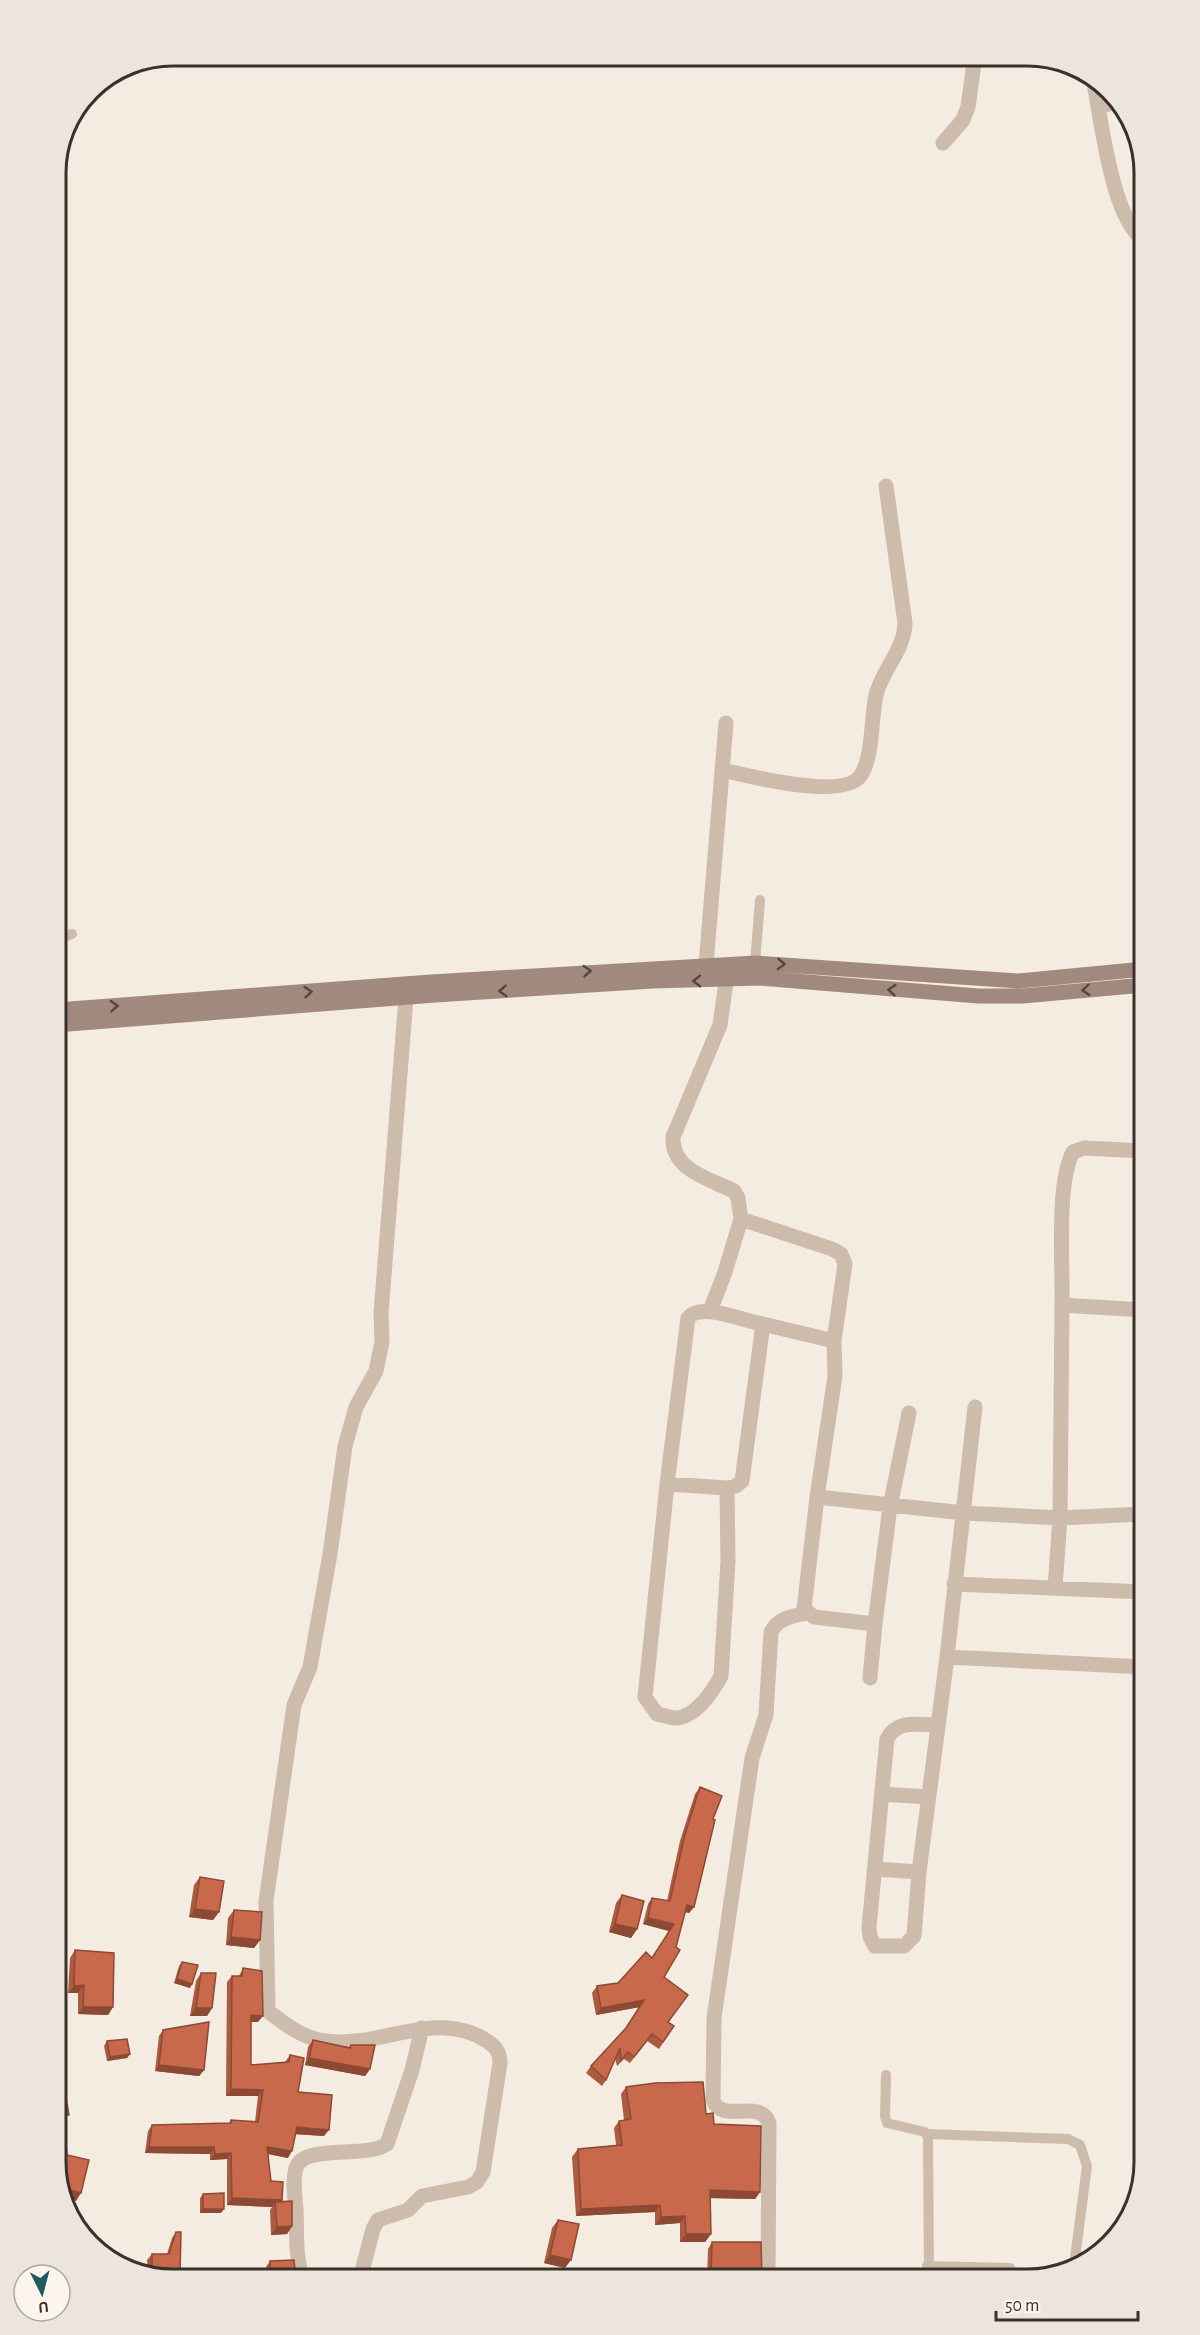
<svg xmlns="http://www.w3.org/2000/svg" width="1200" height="2335" font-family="'Alegreya Sans',sans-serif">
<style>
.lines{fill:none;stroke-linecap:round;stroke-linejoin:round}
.lane{stroke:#cdbbac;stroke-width:10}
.street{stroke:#cdbbac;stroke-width:15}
.secondary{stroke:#a18a7d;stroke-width:15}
.wall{fill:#ac5a40}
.shaded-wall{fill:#8c4a34}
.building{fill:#c8694b;stroke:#8c4a34;stroke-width:1.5}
.oneway{stroke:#544640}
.rim{fill:none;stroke:#3b302b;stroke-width:3}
</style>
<rect width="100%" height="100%" fill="#f4ebe1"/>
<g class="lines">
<!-- lane -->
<path class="lane" d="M56,939L72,934
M755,963L760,900
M886,2075L885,2116L887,2123L925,2132L928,2137L929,2279
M928,2134L1068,2139L1080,2145L1087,2166L1075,2258
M927,2266L1010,2268"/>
<!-- street -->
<path class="street" d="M1093,78C1101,116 1111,219 1144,240
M1098,108L1115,101
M943,143L963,120L968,107L975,56
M723,770C749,776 844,801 861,775C873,757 871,718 876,695C883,668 904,651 905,623L886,486
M706,965L726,723
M728,968L720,1025L673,1137C671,1170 710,1179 734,1191L738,1198L741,1219L832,1249L841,1254L845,1264L834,1341L835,1376L817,1497L964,1513L1060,1518L1141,1514L1144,1502
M1062,1305C1063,1268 1056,1183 1073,1152L1084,1148L1144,1151
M710,1311L725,1272L741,1219
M667,1484L727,1488L736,1486L742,1481L763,1324L834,1341
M727,1488L728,1561L721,1676C713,1691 696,1717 676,1718C670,1718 663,1715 657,1714L645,1697L667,1484L688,1318C701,1301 745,1322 763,1324
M817,1497L804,1609L814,1617L875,1624L890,1507L909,1413
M954,1584L1144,1592
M1055,1588L1060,1518L1062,1305L1144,1310
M947,1657L1144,1667
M870,1678L875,1624
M938,1725C918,1725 897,1719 887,1739L869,1927L870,1937L875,1946H904L914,1936L919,1872L947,1657L975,1407
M882,1794L928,1797
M875,1869L919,1872
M303,2279C295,2257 297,2233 296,2210C295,2196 292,2181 296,2168C304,2143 366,2159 387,2144L412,2070L422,2028
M360,2279L373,2229L378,2220L408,2210L422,2196L468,2187L477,2182L483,2172L500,2063C500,2052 496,2047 487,2041C449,2016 406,2033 366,2040C351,2042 334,2043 320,2040C299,2036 284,2023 268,2011L266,1901L294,1705L310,1667L330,1554L345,1446L356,1407L376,1371L382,1342L381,1313L406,998
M768,2279L769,2123C760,2097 722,2125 713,2100L714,2018L752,1758L766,1715L771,1632C778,1618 792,1616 807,1613"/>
<!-- secondary -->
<path class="secondary" d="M56,1010L431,982L755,963L1019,981L1144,969
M56,1025L435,995L653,981L760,978L978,996H1023L1144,985"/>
</g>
<!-- wall -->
<path class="wall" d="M700,1787L713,1819L694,1907L689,1913L685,1912L664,1977L668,2022L674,2026L659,2049L647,2041L630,2063L624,2059L617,2066L615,2058L606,2080L602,2086L586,2073L591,2066L625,2029L640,2007L596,2015L592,1993L597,1986L618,1983L652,1958L669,1931L643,1924L648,1904L652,1898L667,1901L680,1841L695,1794Z
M200,1877L219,1912L213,1920L189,1917L194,1885Z
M622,1895L637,1929L631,1938L609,1932L616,1903Z
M234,1910L260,1940L254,1948L226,1945L228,1918Z
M75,1950L113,2007L108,2015L78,2014V1993H68L70,1958Z
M182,1962L192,1984L190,1988L174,1983L179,1966Z
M243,1968L258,2022H251V2065L285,2062L290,2055L298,2092L324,2136L295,2134L288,2158L268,2154L271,2181L282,2200L292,2226L287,2234L271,2235L270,2210L272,2207L227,2205V2159L210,2160V2154L145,2153L148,2131L152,2125L229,2123L231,2120L255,2122L258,2096H226L227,1982L232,1976H239Z
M201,1973L212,2008L207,2016H190L196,1981Z
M163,2030L204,2070L199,2076L155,2071L159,2036Z
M313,2040L349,2047L351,2045L370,2069L365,2076L305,2065L308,2047Z
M107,2041L130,2054L127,2058L107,2061L104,2046Z
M626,2087L706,2114L760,2192L755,2199L710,2198L711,2234L705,2242H680V2223L655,2225V2212L576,2216L572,2157L578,2149L616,2145L614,2128L619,2121L624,2120L621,2094Z
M203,2194L221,2213H200V2198Z
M558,2220L565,2268L544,2263L552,2228Z
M176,2232L165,2279L148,2273L147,2260L152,2254H167L172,2238Z
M712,2242L762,2279H707L708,2249Z
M270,2261L296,2279H266V2267Z"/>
<!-- shaded-wall -->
<path class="shaded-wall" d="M687,1905L694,1907L689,1913L682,1911Z
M195,1909L219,1912L213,1920L189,1917Z
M648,1918L674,1924L669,1931L643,1924Z
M615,1924L637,1929L631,1938L609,1932Z
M231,1937L260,1940L254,1948L226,1945Z
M177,1979L192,1984L190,1988L174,1983Z
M84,1985L78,1993H68L74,1986Z
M644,2000L640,2007L596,2015L601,2008Z
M83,2007H113L108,2015L78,2014Z
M196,2008H212L207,2016H190Z
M251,2015L263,2016L258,2022H247Z
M130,2054L127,2058L107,2061L110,2057Z
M309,2058L370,2069L365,2076L305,2065Z
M159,2065L204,2070L199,2076L155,2071Z
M231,2089L263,2090L258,2096H226Z
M297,2127L329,2130L324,2136L292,2134Z
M149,2147H214L210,2154L145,2153Z
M267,2147L292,2151L288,2158L263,2153Z
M231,2153L227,2159L210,2160L215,2154Z
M61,2188L81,2193L76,2201L62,2198Z
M710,2190L760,2192L755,2199L705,2198Z
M232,2198L282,2200L277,2207L275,2202L272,2207L227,2205Z
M660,2205L655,2212L576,2216L581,2209Z
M203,2209H224L221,2213H200Z
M685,2216L680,2223L655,2225L661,2217Z
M292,2226L287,2234L271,2235L277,2227Z
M686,2234H711L705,2242H680Z
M550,2255L571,2260L565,2268L544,2263Z
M163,2273L160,2277L152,2274Z"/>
<!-- building -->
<path class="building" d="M700,1787L722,1796L713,1819L715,1820L694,1907L687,1905L676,1947L680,1950L664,1977L688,1995L668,2022L674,2026L663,2042L652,2034L634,2057L628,2052L621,2060L620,2048L606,2080L591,2066L626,2028L644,2000L601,2008L597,1986L618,1983L646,1952L652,1958L674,1924L648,1918L652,1898L670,1901L685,1834Z
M200,1877L224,1881L219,1912L195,1909Z
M622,1895L644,1901L637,1929L615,1924Z
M234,1910L262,1912L260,1940L231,1937Z
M75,1950L114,1953L113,2007H83L84,1985L74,1986Z
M182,1962L198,1965L192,1984L177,1979Z
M243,1968L262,1971L263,2016L251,2015V2065L289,2062L290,2055L304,2058L298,2092L332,2095L329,2130L297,2127L292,2151L267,2147L271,2181L283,2182L282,2200L232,2198L231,2153L215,2154L214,2147H149L152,2125L231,2123V2120L258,2122L263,2090L231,2089L232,1976H242Z
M201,1973H216L212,2008H196Z
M209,2022L204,2070L159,2065L163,2030Z
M127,2039L130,2054L110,2057L107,2041Z
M313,2040L350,2048L351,2045H375L370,2069L309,2058Z
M703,2082L706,2114L713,2113L714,2124L761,2126L760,2192L710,2190L711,2234H686L685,2216L661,2217L660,2205L581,2209L578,2149L622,2145L619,2121L631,2119L626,2087L655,2083Z
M66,2098L69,2115H64L67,2155L89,2160L81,2193L61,2188L56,2162V2099Z
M224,2193V2209H203V2194Z
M292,2201V2226L277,2227L275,2202Z
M558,2220L579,2224L571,2260L550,2255Z
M176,2232H181L180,2275L224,2279H165L162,2278L163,2273L152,2274V2254H169Z
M712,2242H761L762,2279H711Z
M294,2260L296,2279H271L270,2261Z"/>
<!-- one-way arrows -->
<defs><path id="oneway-chevron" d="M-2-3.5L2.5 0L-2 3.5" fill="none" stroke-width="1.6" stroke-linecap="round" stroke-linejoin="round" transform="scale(1.5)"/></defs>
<g class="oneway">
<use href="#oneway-chevron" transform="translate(781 964) rotate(2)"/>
<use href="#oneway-chevron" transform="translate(587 971) rotate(-4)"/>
<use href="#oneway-chevron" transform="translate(697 981) rotate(180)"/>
<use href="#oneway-chevron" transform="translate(892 990) rotate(-175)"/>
<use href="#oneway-chevron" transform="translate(1086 990) rotate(175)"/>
<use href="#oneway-chevron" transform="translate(503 991) rotate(176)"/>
<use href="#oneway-chevron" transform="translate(308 992) rotate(-5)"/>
<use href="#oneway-chevron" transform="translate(114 1006) rotate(-4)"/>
</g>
<!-- crop -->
<path d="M0 0H1200V2335H0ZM173 66H1027A107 107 0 0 1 1134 173V2162A107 107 0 0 1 1027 2269H173A107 107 0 0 1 66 2162V173A107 107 0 0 1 173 66Z" fill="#ece5de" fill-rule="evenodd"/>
<path class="rim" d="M173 66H1027A107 107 0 0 1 1134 173V2162A107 107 0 0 1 1027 2269H173A107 107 0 0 1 66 2162V173A107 107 0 0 1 173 66Z"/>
<!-- north arrow -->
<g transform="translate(42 2293) rotate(174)"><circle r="28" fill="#fbf5ee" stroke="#aea6a0" stroke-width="1.5"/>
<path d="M0-4.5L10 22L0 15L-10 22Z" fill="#1f5a5e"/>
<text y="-9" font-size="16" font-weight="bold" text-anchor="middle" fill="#3b302b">U</text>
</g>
<!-- scale -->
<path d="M996 2311v9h142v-9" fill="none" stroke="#3b302b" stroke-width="3"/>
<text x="1005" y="2311" font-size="18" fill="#3b302b" stroke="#fbf5ee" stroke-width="4.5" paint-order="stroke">50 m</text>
</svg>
